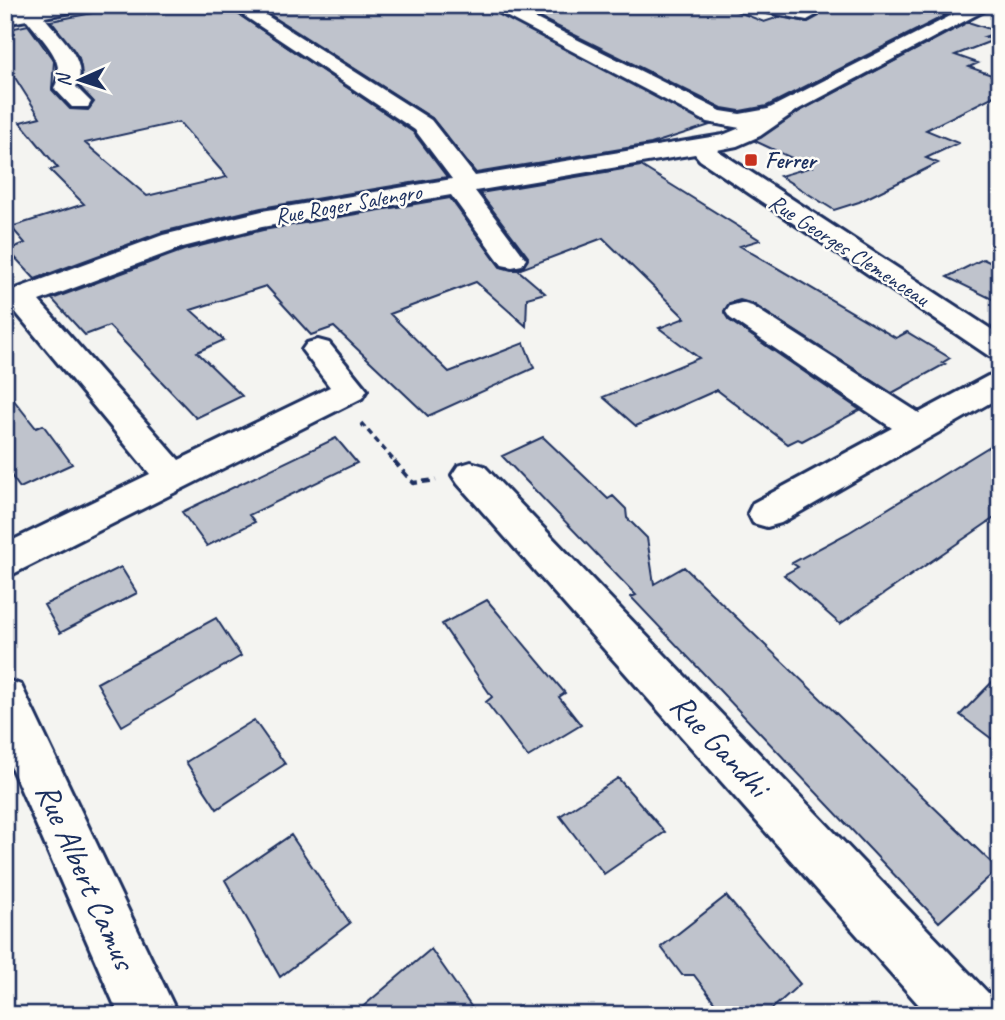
<svg xmlns="http://www.w3.org/2000/svg" width="1005" height="1020" font-family="Caveat,sans-serif">
<style>
.building{fill:#bfc3cc;stroke:#1b2f5e;stroke-width:2;fill-rule:evenodd}
.lines{fill:none;stroke-linecap:round;stroke-linejoin:round}
.minor-casing{stroke:#1b2f5e;stroke-width:6}
.path-far1{stroke:#1b2f5e;stroke-width:3.5;stroke-dasharray:6 4.5;stroke-linecap:butt}
.path{stroke:#1b2f5e;stroke-width:4.5;stroke-dasharray:8 5;stroke-linecap:butt}
.minor{fill:#fdfcf7;fill-rule:evenodd}
.poi-dot{fill:#c8321e;stroke:#fdfcf7;stroke-width:2.5}
.labels{text-anchor:middle;dominant-baseline:central;stroke-width:5;stroke-linejoin:round;paint-order:stroke}
.far-poi-label{font-size:23px;font-weight:bold;fill:#1b2f5e;stroke:#fdfcf7;text-anchor:start}
.far-street-label{font-size:23px;fill:#1b2f5e;stroke:#fdfcf7}
.near-street-label{font-size:33px;fill:#1b2f5e;stroke:#fdfcf7}
</style>
<rect width="100%" height="100%" fill="#f4f4f1"/>
<filter id="ink" filterUnits="userSpaceOnUse"><feTurbulence type="fractalNoise" baseFrequency=".0143" numOctaves="2"/><feDisplacementMap in="SourceGraphic" scale="14" xChannelSelector="R" yChannelSelector="G"/><feConvolveMatrix kernelMatrix="1 2 1 2 8 2 1 2 1" color-interpolation-filters="sRGB"/></filter>
<g filter="url(#ink)">
<!-- building -->
<path class="building" d="M134,5H225L413,132L447,177L261,208L162,232L35,279L8,250L25,243L11,227L84,204L50,170L58,168L20,122L40,117L5,62V30L28,25L54,61L52,90L70,109L88,110L94,102L79,86L82,77L79,58L51,21ZM179,122L227,177L147,196L85,143Z
M255,5H482L710,125L651,144L476,173L432,118Z
M514,5H721L764,22L779,17L808,22L819,16L815,9L808,7L814,5H915L946,15L767,106L740,111L722,108Z
M968,22L999,32L984,37L994,40L955,55L978,63L969,67L1000,78V93L926,130L958,143L926,158L938,163L859,202L834,210L780,176L811,167L755,141L800,111Z
M641,166L760,240L740,246L896,338L907,332L950,358L942,363L945,364L892,393L753,304L740,300L729,303L724,311L729,320L860,410L802,441L798,439L788,444L717,390L636,426L603,397L699,358L659,328L685,318L603,238L518,270L545,293L527,298L526,326L476,282L390,314L449,372L524,343L534,368L428,416L334,327L311,335L266,286L191,310L224,340L197,352L242,396L196,418L109,326L85,335L52,299L184,250L263,230L450,198L500,267L511,270L523,268L528,257L480,193Z
M983,259L1000,267V303L947,277Z
M5,389L36,428L43,425L72,464L20,488L5,467Z
M543,437L608,499L613,496L626,509L627,518L647,538L654,584L684,567L998,869L939,922L631,597L636,595L502,456Z
M336,438L357,463L249,515L255,522L207,546L182,512Z
M1000,440V514L840,624L784,575L798,567L792,563L848,533Z
M121,567L137,593L60,633L44,605Z
M487,600L565,693L559,697L581,725L528,757L486,702L492,697L442,624Z
M216,618L241,656L122,726L97,683Z
M1000,674V745L960,715Z
M254,720L285,764L217,809L186,762Z
M618,778L665,832L604,874L560,816Z
M291,835L350,923L280,977L225,880Z
M726,896L800,984L765,1015H724L694,975H682L661,947Z
M431,949L477,1015H353Z"/>
<g class="lines">
<!-- minor casing -->
<g class="minor-casing">
<path id="minor" d="M51,5H91L88,9L44,17C60,37 90,61 76,87L91,102L88,107H72L54,88C69,62 43,41 27,20L5,24V13Z
M228,5H250L431,120L475,176L723,135L740,128L707,122L485,5H508L721,111L740,114L768,109L972,5H995L799,109L760,136L737,146L717,150L1000,335V359L989,356L700,160L695,154L475,191L526,259L522,265L512,267L502,265L451,195L262,227L183,247L39,301L179,460L330,387L302,350L307,343L318,340L329,343L367,390L362,398L5,578V544L150,474L14,310L5,312V293L163,235L262,211L452,179L415,130Z
M749,5H786L813,11L816,15L807,20L752,9Z
M741,303L752,306L919,413L988,376L1000,373V397L781,523L767,527L753,523L748,513L753,503L892,428L730,318L726,312L730,306Z
M471,462L484,466L989,994L997,1015H928L458,484L452,475L458,466Z
M5,679L21,685L178,1015H119L5,753Z"/>
</g>
<!-- path-far1 -->
<path class="path-far1" d="M361,423L396,463"/>
<!-- path -->
<path class="path" d="M394,461L413,483L436,480"/>
<!-- minor -->
<use href="#minor" class="minor"/>
</g>
</g>
<!-- markers -->
<rect class="poi-dot" x="744" y="153" width="14" height="14" rx="3.5"/>
<g class="labels">
<!-- far-poi labels -->
<g class="far-poi-label">
<text x="765" y="160">Ferrer</text>
</g>
<!-- far-street labels -->
<g class="far-street-label">
<text transform="translate(348 204) rotate(-10)">Rue Roger Salengro</text>
<text transform="translate(849 250) rotate(33)">Rue Georges Clemenceau</text>
</g>
<!-- near-street labels -->
<g class="near-street-label">
<text transform="translate(720 745) rotate(47)">Rue Gandhi</text>
<text transform="translate(86 876) rotate(66)">Rue Albert Camus</text>
</g>
</g>
<!-- margin -->
<rect width="1005" height="1020" fill="none" stroke="#fdfcf7" stroke-width="28"/>
<rect x="14" y="14" width="977" height="992" fill="none" stroke="#1b2f5e" stroke-width="2.5" filter="url(#ink)"/>
<!-- north arrow -->
<g transform="translate(80 80) rotate(267)" stroke="#fdfcf7" stroke-width="5" paint-order="stroke">
<path d="M0-5L12 26L0 18L-12 26Z" fill="#1b2f5e"/>
<text y="-10" font-size="19" font-weight="bold" text-anchor="middle" fill="#1b2f5e">N</text>
</g>
</svg>
